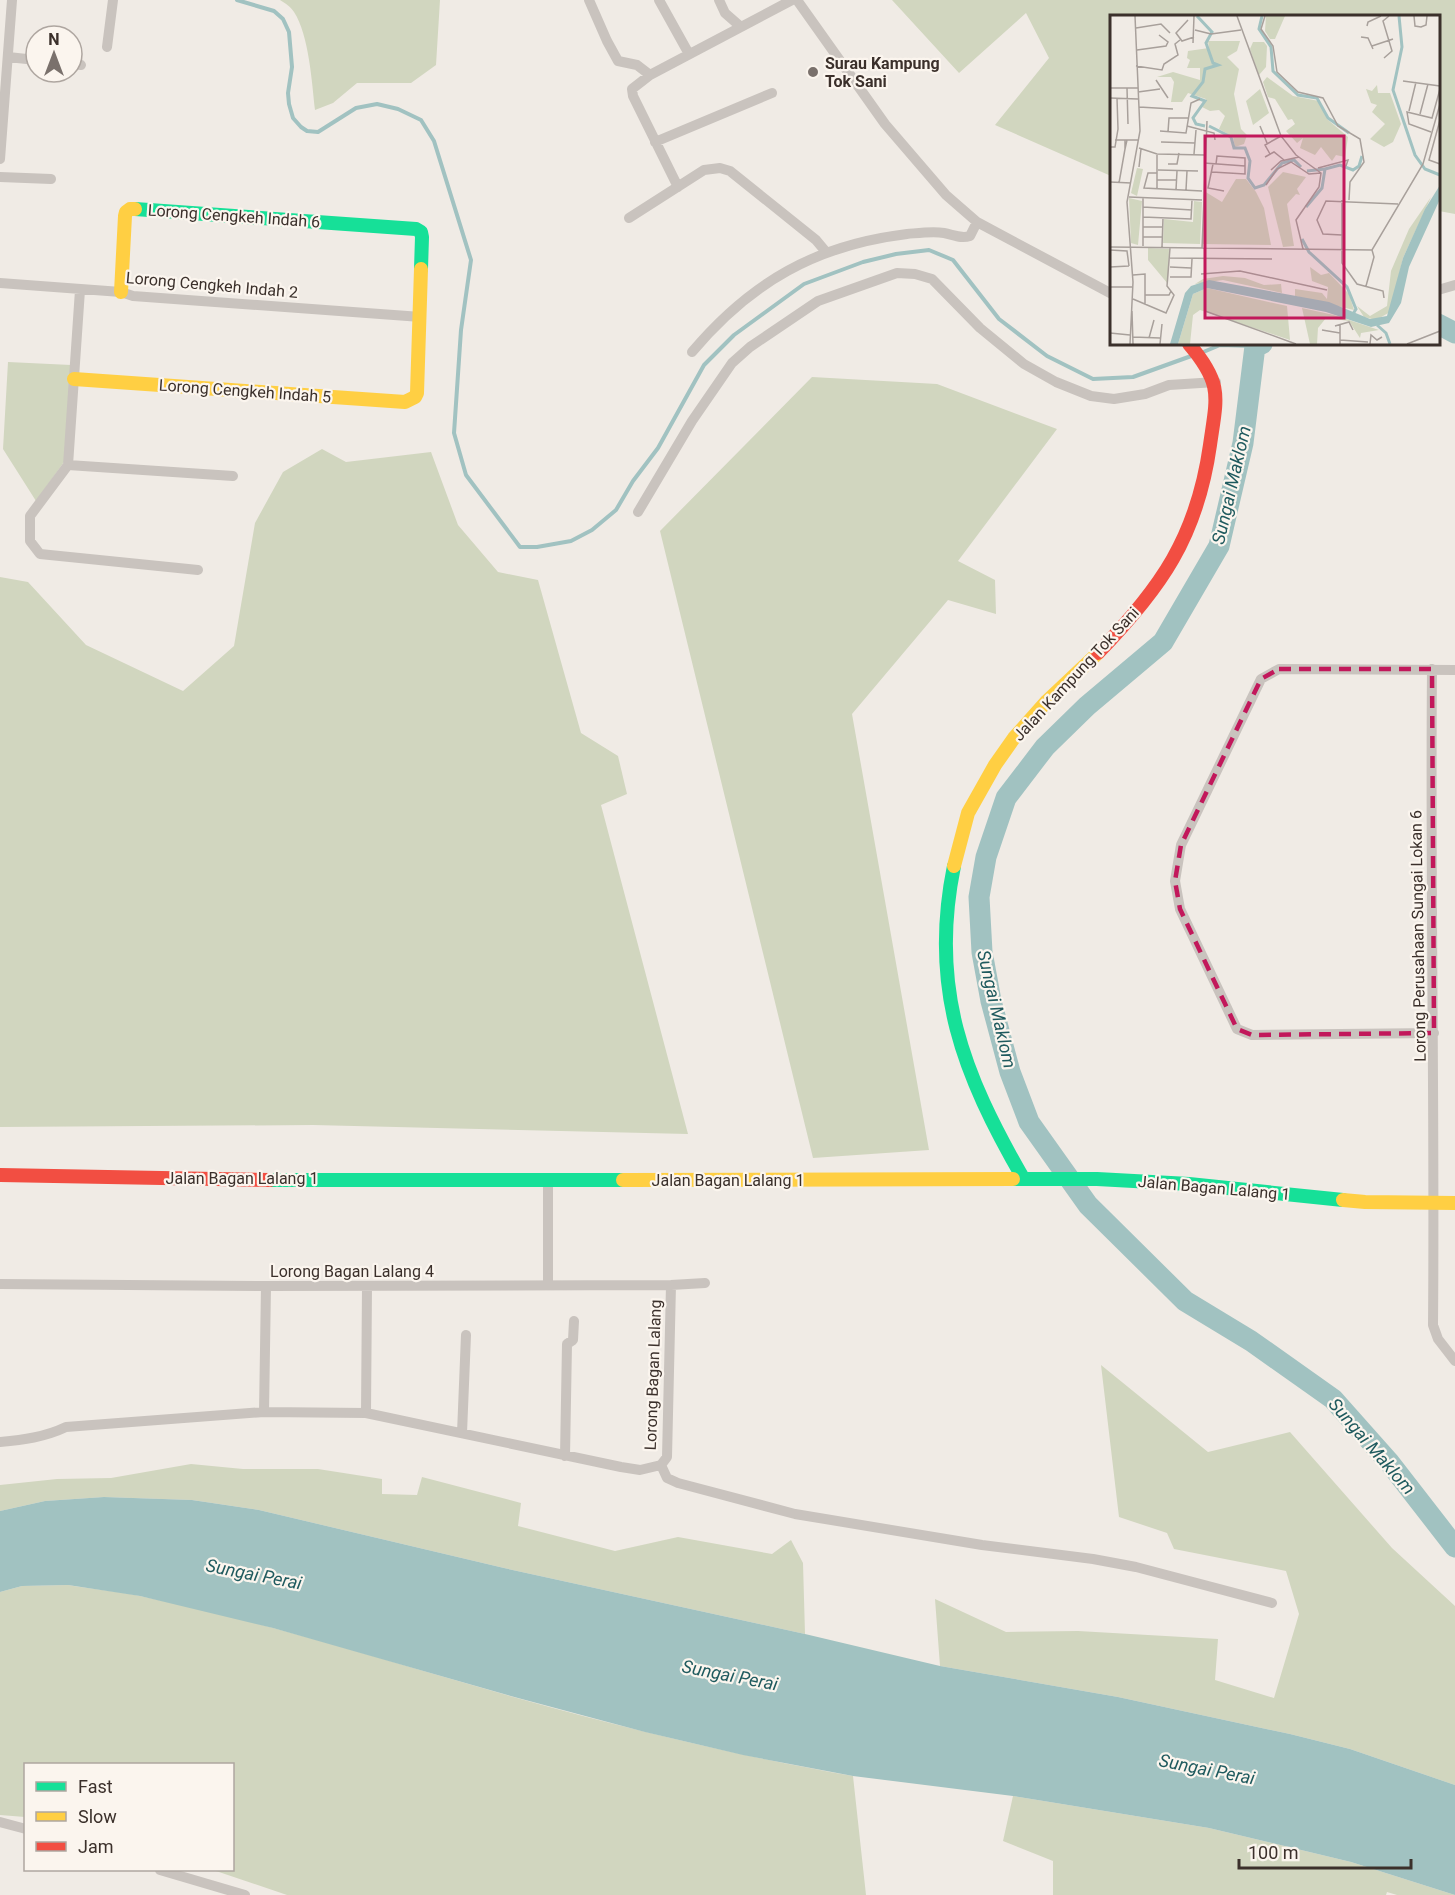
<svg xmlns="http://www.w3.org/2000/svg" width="1455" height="1895" font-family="Roboto,sans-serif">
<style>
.green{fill:#d1d6bf}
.water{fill:#a1c2c1}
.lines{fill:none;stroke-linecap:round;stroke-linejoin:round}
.stream{stroke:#a1c2c1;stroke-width:4}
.river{stroke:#a1c2c1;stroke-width:21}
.street{stroke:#c9c3be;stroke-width:10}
.fast{stroke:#16e098;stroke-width:14}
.slow{stroke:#ffcf43;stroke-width:14}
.jam{stroke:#f24e42;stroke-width:14}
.marked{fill:none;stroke:#c2185b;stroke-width:4.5;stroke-dasharray:12 8;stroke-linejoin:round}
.poi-dot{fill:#7a716c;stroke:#fbf5ee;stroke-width:2}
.labels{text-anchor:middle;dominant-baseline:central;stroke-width:4.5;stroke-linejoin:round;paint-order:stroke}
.poi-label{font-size:16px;font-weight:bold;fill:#3b302b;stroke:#fbf5ee;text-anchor:start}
.street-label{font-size:16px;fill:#3b302b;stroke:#fbf5ee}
.water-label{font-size:18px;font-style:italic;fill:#1f5a5e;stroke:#fbf5ee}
.inset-river{fill:none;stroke:#a1c2c1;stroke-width:3}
.inset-road{fill:none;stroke:#a8a09b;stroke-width:1.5}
.view{fill:#c2185b;fill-opacity:0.15;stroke:#c2185b;stroke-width:3}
.inset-edge{fill:none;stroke:#3b302b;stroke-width:3}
</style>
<rect width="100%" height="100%" fill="#f0ebe5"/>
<!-- green -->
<path class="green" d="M280,0H440L436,65L411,83H357L333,103L315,110C312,83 309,35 294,12C291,7 285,3 280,0Z
M892,0H1455V214L1439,211L1438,16H1112L1111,176L995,125L1049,58L1026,13L959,73Z
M8,362L71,365L64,462L36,501L3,449Z
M812,377L937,384L1057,429L958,561L995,580L996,614L948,600L852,714L929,1150L813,1158L660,531Z
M322,449L346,462L431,452L458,525L498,572L538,580L581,733L618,756L627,794L601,805L688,1134L313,1125L0,1127V577L28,582L86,645L183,691L234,646L255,523L283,472Z
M1101,1365L1208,1452L1290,1432L1392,1548L1455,1606V1785L1350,1749L1290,1734L1118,1697L940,1666L935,1599L1006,1632L1078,1631L1218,1639L1215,1680L1274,1698L1299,1614L1286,1571L1174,1549L1167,1533L1119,1517Z
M191,1464L243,1469H318L382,1479V1494L417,1495L422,1477L521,1503L518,1526L615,1551L678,1537L772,1554L791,1540L803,1563L805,1634L504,1568L259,1510L192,1500L104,1497L45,1501L0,1511V1485L57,1479L111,1478Z
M68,1585C92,1589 117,1591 140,1596C268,1622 392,1663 517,1698C628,1729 739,1756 853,1776L866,1895H287L213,1870H232V1764H26L25,1817L0,1815V1592L22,1586Z
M1013,1796L1209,1828L1351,1862L1455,1895H1397L1387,1892L1386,1895H1053V1861L1003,1841Z"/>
<!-- water -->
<path class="water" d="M104,1497L192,1500L259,1510L504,1568L805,1634L940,1666L1118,1697L1290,1734L1350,1749L1455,1785V1895L1351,1862L1209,1828L1013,1796L853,1776L743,1755L645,1732L518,1698L273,1628L140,1596L68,1585L22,1586L0,1592V1511L45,1501Z"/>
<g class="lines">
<!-- stream -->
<path class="stream" d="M237,0L274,11L283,19L289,32L292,67L288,93L289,104L293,118L301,127L307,131L318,132L356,108L377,104L398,109L421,120L434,141L471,260L461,330L454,433L466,475L520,547H537L571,541L592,530L616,510L633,481L658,448L704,365L734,335L804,284L863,262L896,254L929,250L953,260L999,319L1047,356L1093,379L1133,377L1194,355
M1201,353L1220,345L1255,346"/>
<!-- river -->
<path class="river" d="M1438,324L1455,333
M1262,344L1255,346L1243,443L1219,546L1163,642L1087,706L1045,747L1006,798L986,857L979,897L982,952L991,1001L1010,1072L1029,1122L1088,1205L1185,1301L1251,1341L1333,1399L1389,1462L1455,1547"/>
<!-- street -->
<path class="street" d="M589,0L607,41L618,61L637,65L650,75
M659,0L689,54
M719,0L725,13L741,27
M797,0L885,124L946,195L977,222L1112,294
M107,47L113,0
M8,57L36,60
M72,64L81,65
M655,142L772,93
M0,159L12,0
M0,177L51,179
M678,187L633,96L632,89L650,75L792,0
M629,218L704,170L720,168L730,171L816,240L826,252
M0,283L121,292L133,296L421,317
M80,290L68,465L30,516V541L40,554L198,570
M1438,290L1455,285
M692,352C751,282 816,245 907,234C919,233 933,231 944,233C954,235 961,239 970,236L977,222
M68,465L233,476
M638,512L692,421L732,363L750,347L818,301L897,273L915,274L932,279L980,328L1024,364L1056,382L1091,396L1114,399L1145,394L1169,385L1216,382
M1432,669C1430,888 1435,1107 1433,1325L1438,1339L1455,1361
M1434,1033L1252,1035L1237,1029L1180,909L1175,881L1181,845L1261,679L1279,669L1455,670
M0,1284L266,1286L671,1285L705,1283
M548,1284V1180
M264,1412L266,1286
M366,1413L367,1286
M462,1433L466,1335
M0,1442C23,1440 45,1437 66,1427L264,1412L366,1413L621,1467L640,1470L661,1465
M565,1456L567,1344L573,1340L574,1321
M661,1465L667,1478L678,1483L795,1514L982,1545L1093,1559L1136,1567L1272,1603
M661,1465L667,1457L671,1285
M0,1822L26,1829
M160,1870L245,1895"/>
<!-- fast -->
<path class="fast" d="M135,209L416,229L421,232L422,237L421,269
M954,866C929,988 963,1074 1023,1178
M1013,1179H1097L1189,1184L1343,1200
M270,1180H623"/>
<!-- slow -->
<path class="slow" d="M121,292L125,216L126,212L130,209H135
M74,379L405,402L415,397L417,393L421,269
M954,866L968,813L995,765L1014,738L1047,701L1098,653
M623,1180L1013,1179
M1343,1200L1365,1202L1455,1203"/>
<!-- jam -->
<path class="jam" d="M1098,653C1161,588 1197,537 1210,445C1217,396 1223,384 1189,344
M0,1175L270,1180"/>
</g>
<!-- marked area -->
<path class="marked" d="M1279,669H1432L1434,1033L1252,1035L1237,1029L1180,909L1175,881L1181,845L1261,679Z"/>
<!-- markers -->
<circle class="poi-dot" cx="813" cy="72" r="6"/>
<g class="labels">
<!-- poi labels -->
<g class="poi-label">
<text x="825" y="63">Surau Kampung<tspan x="825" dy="18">Tok Sani</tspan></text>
</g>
<!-- street labels -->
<g class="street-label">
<text transform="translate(234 216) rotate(4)">Lorong Cengkeh Indah 6</text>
<text transform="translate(212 285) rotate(5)">Lorong Cengkeh Indah 2</text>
<text transform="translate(245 391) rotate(4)">Lorong Cengkeh Indah 5</text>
<text transform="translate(1076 674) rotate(-47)">Jalan Kampung Tok Sani</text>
<text transform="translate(1418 936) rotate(-91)">Lorong Perusahaan Sungai Lokan 6</text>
<text x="242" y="1178">Jalan Bagan Lalang 1</text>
<text x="728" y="1180">Jalan Bagan Lalang 1</text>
<text transform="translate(1214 1188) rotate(5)">Jalan Bagan Lalang 1</text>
<text x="352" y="1271">Lorong Bagan Lalang 4</text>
<text transform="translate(653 1375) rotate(-88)">Lorong Bagan Lalang</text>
</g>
<!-- water labels -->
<g class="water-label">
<text transform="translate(1231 485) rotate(-77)">Sungai Maklom</text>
<text transform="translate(997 1009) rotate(77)">Sungai Maklom</text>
<text transform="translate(1372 1446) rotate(49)">Sungai Maklom</text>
<text transform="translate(254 1574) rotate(11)">Sungai Perai</text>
<text transform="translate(730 1675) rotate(11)">Sungai Perai</text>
<text transform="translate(1207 1769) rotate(11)">Sungai Perai</text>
</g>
</g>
<!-- overview -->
<g transform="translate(1110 15)">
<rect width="330" height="330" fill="#f0ebe5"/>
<path d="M156,1H175L165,24H160L155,16ZM98,26H130L127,36L117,42L129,54L124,79L131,114L137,120L134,129L125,132L123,122L109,114L115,101L109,95L100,96L92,92L96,84L78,78L72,87H61L64,67L61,62H47L63,57L90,65V53H77L80,45L77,43L78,36L99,33ZM143,27H154L157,31L156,52L149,60L140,34ZM157,62L183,81L209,86L217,104L238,122L235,142L226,140L222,146L211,132L205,140L190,133L193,123L187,128L176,116L185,109L182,104L178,105L165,84L158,82L153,67ZM267,70L268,78H280L291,109L283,127L274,132L260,124L275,109L262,97L267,90L261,88L256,74L262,76ZM150,74L159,98L143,110L136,86ZM27,153L33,154L27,181L21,178ZM173,157L196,162L187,174L190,180L186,179L177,189L184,231L173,232L158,172ZM126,164H136L146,177L154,193L161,230L93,229L94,176L112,187ZM321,182L293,243L280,297L266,305L254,302L247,291L260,301L277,291L281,256L299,214ZM19,183L32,186L28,230L21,228ZM84,186L92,187L90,229L53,228L54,204L83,207ZM38,233L59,234L58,269L38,245ZM200,252L211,260L219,258L239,279L244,295L185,281V274L212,278L217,284L218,272L202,266ZM113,261L135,263L154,270L171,269L172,278L113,265L85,269L93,264ZM97,273L177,291L180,325L90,295L83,300L80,329H68L83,279ZM192,293L224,300L269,315L251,318L250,323L239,306L216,303L208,313L207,329H200Z" fill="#d1d6bf"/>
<path d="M330,170V184L299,252L291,288L279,308L261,312L216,297L97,273L83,279L68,329H60L75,278L81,271L99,265L219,287L260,304L277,301L293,243L315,194Z" fill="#a1c2c1"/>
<path class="inset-river" d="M87,1L102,17L96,28L103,48L108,50L95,54L93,67L82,81L95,86L83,103L86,109L95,111M152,1L149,14L161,32L163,56L188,80L207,83L218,103L239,118M289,1L292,32L283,75L305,140L315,154L330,160M99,111L121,122L124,133H135L140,146L138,163L145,173L154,170L172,148L184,145L191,152M197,156L215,154M196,192L212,173L215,154L230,150L243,155L249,151L252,141M192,224L199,237L237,272L246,294L243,299M267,310L276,318L280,329"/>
<path class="inset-road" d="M127,1L171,121L186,140L211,158L209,172L186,205L193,234M155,1L151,14L163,31L167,57L188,77L213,83L228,111L250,124L254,147L240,167L239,185M304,1L305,11L311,12L316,10L317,1M78,5L66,18L72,26L84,22M257,11L258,7L271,1M26,13L51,9L60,18M85,15L101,19L131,15M251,22L258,23L263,34M83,28L84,1M262,31L283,24M27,35L56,31L58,27L49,20M274,43L282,36L273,6L279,1M26,51L52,55L54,49L68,40L65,29L70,25M46,65L58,83M293,66L330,71M0,73H28M17,73L18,109M28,77L50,74M0,83L28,84M29,92L63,94M299,96L306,67M310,99L318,69M330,105L319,145L330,149M77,111L104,118L105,125M150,111L157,128M50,116L76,118L81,88L90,84M58,117L59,103H78M321,117L299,109L297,97L322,103L330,74M5,125H28M15,125V134L17,125M51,127L85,128M0,132H5L8,114L7,83M29,133L47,139L95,140M84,139L86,115M160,139L155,130L171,121M47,140V174M155,142L164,137L174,145M94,148L135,151M58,149H67L69,138M103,149L98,173L114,176M29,152L31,134M208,153L238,145L236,151M48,155L88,156M161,155L171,146L189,142M102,157L135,159V143L107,141L106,149M47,158H38L34,173L92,176M47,165H66M0,167L21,168M9,168L15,134M156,170L167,154L181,147L199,159L211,158M66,175L67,156M76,175L77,156M19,182L92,185M33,183V231M232,185V248L247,269L273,276L274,283M33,192L82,195M33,202L81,204L82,185M33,212H53M232,220L213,219L207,205L216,186L288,189M33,222H52M0,232L262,235L313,149L330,89M52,232L53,203M92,234L97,106M0,235L17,236L19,251M60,243L162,244M0,252L19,251M60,252L81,253M91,259L130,256L217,275M23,260L35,259V290M60,262H81L82,244M256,271L264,242L262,235M0,272H22M35,280H59L61,276M23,284L56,298L64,280L57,271L60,233M22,296L23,329M95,296L186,329M225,311L239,307L243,315M212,315L230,318M0,318L20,320M23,322L50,323M39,323L44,305M230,325L258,327M20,329L23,267L17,187L30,116L25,1M50,329L52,309M230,329V310M260,329L261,320L267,325L272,322M297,329L330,316"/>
<path class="view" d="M95,121H234V303H95Z"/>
<rect width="330" height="330" class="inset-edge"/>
</g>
<!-- legend -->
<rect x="24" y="1763" width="210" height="108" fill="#fbf5ee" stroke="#aea6a0" stroke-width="1.5"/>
<rect x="36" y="1782" width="30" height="9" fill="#16e098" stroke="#aea6a0" stroke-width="1.5"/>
<text x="78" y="1793" font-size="18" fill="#3b302b">Fast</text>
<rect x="36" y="1812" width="30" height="9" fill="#ffcf43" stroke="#aea6a0" stroke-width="1.5"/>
<text x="78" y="1823" font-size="18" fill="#3b302b">Slow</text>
<rect x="36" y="1842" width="30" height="9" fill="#f24e42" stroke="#aea6a0" stroke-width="1.5"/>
<text x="78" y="1853" font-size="18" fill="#3b302b">Jam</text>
<!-- north arrow -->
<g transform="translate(54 54)"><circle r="28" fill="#fbf5ee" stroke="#aea6a0" stroke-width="1.5"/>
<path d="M0-4.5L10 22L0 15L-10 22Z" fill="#7a716c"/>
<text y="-9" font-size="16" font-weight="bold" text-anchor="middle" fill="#3b302b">N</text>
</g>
<!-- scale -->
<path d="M1239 1859v9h172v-9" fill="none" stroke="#3b302b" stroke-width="3"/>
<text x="1248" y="1859" font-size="18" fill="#3b302b" stroke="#fbf5ee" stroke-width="4.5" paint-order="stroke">100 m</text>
</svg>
